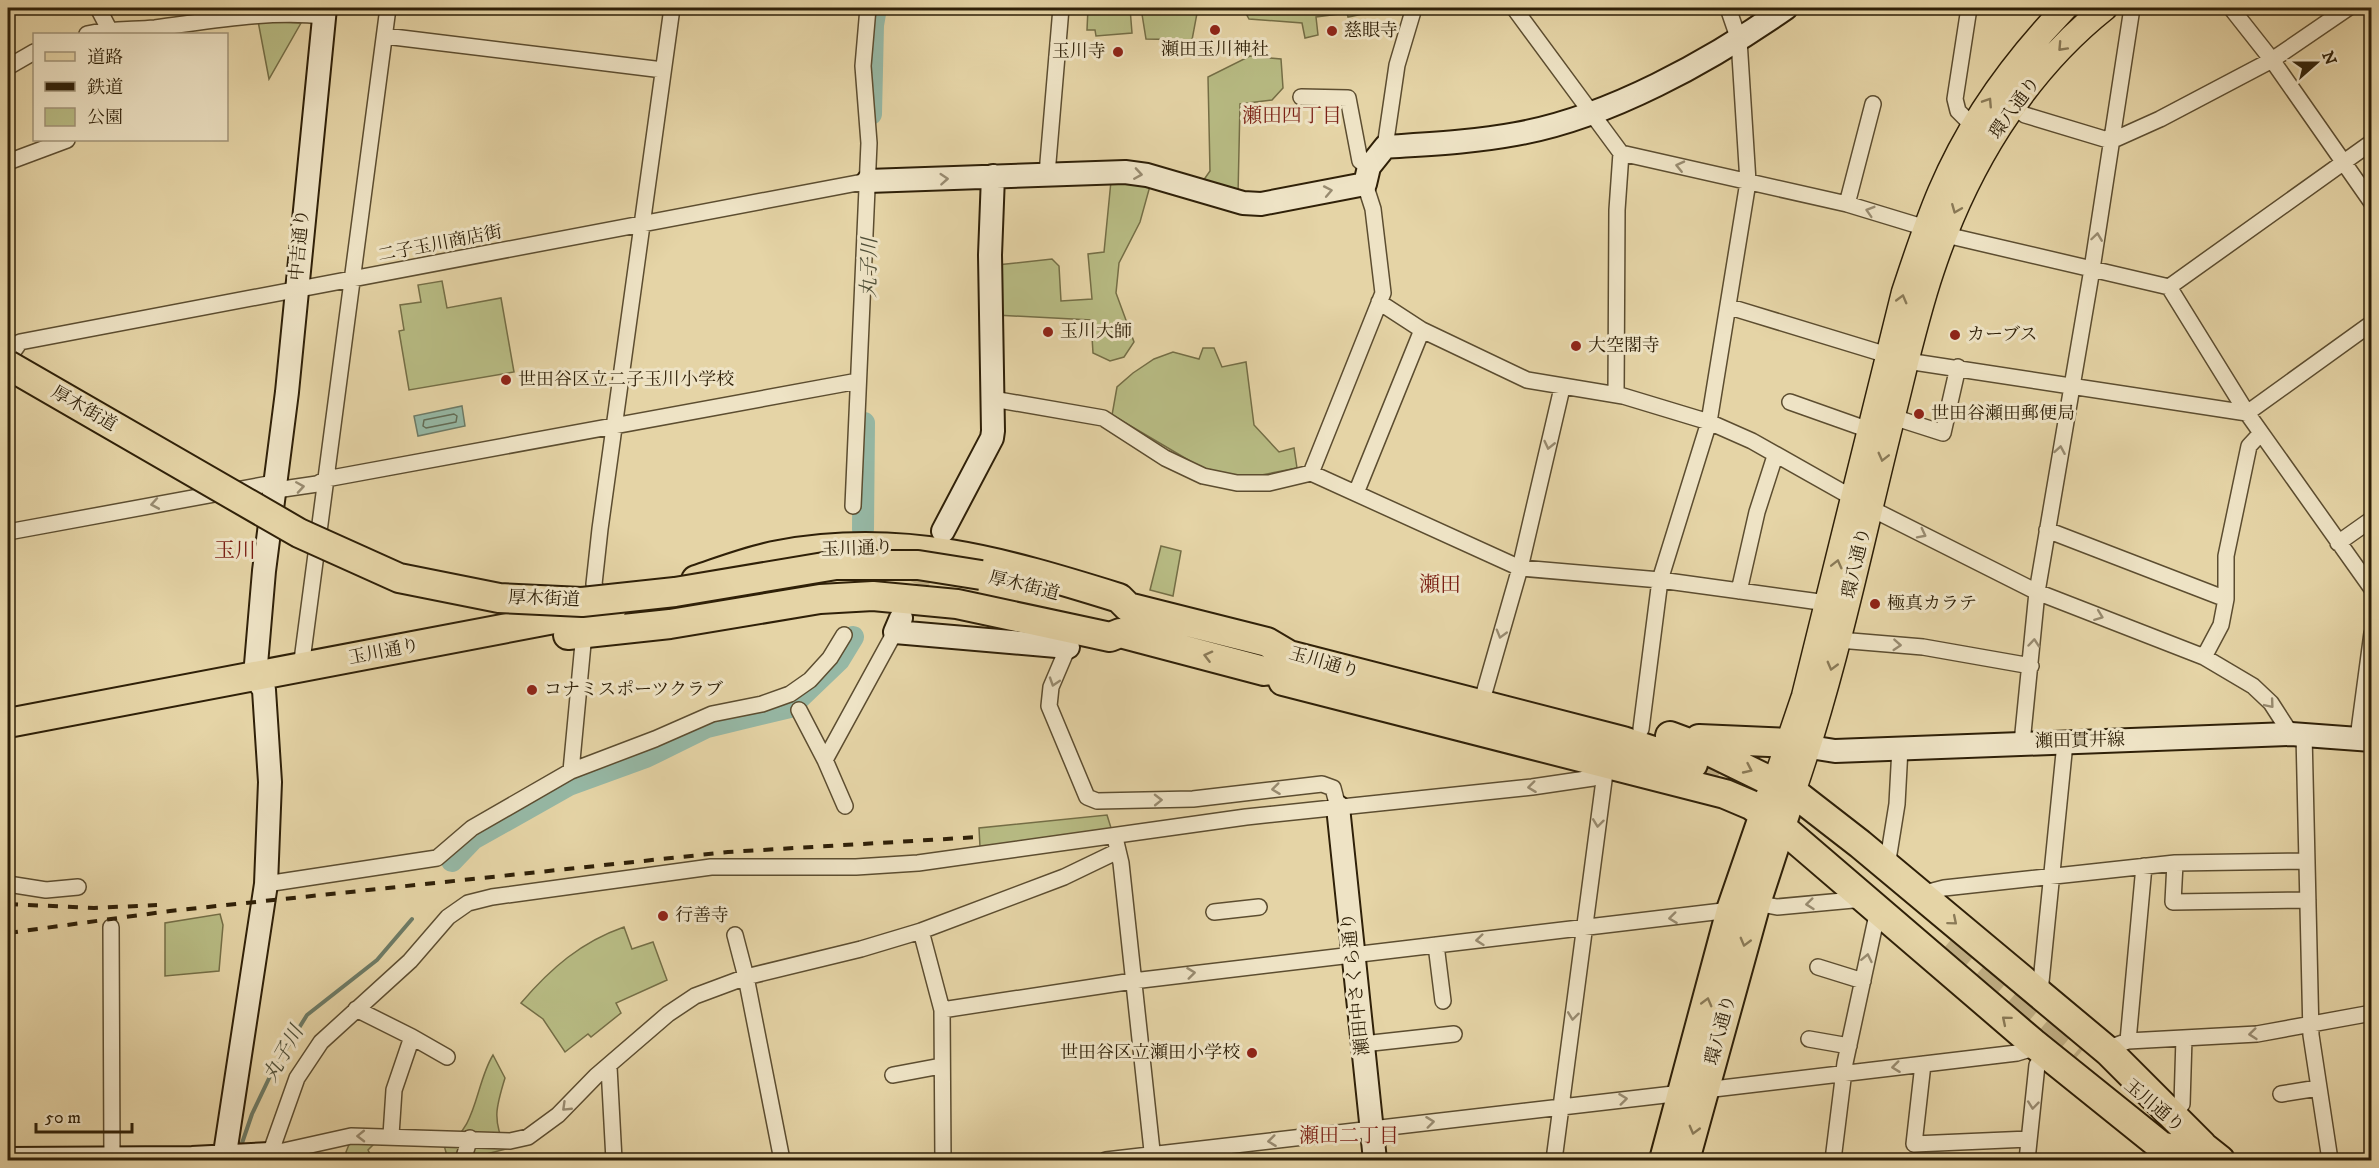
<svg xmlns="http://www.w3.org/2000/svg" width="2379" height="1168" font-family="'IM FELL DW Pica','Noto Serif JP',serif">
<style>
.green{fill:#b8bc84;stroke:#746e46;stroke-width:1.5}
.water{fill:#96b8a5;stroke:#6d7b66;stroke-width:1.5}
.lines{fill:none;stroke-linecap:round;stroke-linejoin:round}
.shore{stroke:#626c56;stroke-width:1.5}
.stream{stroke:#6d7b66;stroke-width:4}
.river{stroke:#96b8a5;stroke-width:22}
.secondary-tunnel{stroke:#c1b086;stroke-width:22;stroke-dasharray:22 11;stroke-linecap:butt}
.highway-tunnel{stroke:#c1b086;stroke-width:28;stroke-dasharray:28 14;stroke-linecap:butt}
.street-casing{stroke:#5c4d30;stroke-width:18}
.secondary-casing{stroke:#2f2008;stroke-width:26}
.primary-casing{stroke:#2f2008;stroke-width:27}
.highway-casing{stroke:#2f2008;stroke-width:32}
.street{stroke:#eee3c5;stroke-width:15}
.secondary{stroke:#eee3c5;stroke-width:22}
.primary{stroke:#e5d4a6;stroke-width:24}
.highway{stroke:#e5d4a6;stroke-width:28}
.rail{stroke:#2f2008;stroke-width:4;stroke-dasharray:10 10;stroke-linecap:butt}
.highway-bridge-casing{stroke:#2f2008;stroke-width:32;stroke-linecap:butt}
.highway-bridge{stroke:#e5d4a6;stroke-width:28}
.oneway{stroke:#8a7a57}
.oneway2{stroke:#988b70}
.poi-dot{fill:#8f2418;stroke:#eee3c5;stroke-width:2}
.labels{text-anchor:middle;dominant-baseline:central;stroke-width:6;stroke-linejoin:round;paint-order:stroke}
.poi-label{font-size:18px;fill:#2f2008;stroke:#eee3c5;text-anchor:start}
.street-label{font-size:18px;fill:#2f2008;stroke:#eee3c5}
.neighbourhood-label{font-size:20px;fill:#7a1f14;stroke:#eee3c5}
.water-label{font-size:20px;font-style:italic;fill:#4e4e37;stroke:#eee3c5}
.quarter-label{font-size:21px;fill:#7a1f14;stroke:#eee3c5}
</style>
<rect width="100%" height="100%" fill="#e5d4a6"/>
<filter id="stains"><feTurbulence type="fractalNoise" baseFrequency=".00333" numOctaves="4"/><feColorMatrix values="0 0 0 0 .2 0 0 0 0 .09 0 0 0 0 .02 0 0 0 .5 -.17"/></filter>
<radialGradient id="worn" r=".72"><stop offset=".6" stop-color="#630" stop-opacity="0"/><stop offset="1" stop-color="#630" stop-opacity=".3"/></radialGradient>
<!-- green -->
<path class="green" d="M1088,8H1130L1132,33L1096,36L1095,30H1087Z
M1141,8H1198L1192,40L1146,39Z
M1203,8H1372L1373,12L1348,17L1347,13L1316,17L1318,35L1305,38L1302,23L1249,19L1244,10Z
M258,21L301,23L269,79Z
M1250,56L1281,59L1283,88L1272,100L1240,104L1238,195L1203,181L1210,171L1208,77Z
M1111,181L1150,186L1140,222L1119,263L1116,293L1134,342L1124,357L1110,361L1093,353L1091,320L996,315L997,265L1052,259L1059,266L1061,301L1092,299L1088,254L1104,252Z
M442,281L447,308L501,298L514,372L409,390L399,331L404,330L400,305L421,302L418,285Z
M1203,348H1214L1222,367L1246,362L1254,425L1279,452L1294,448L1297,468L1251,477L1207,471L1112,415L1117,387L1133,373L1154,359L1173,352L1199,359Z
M1161,546L1181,551L1173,596L1150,590Z
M1107,815L1112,831L980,847L979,828Z
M220,914L223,925L219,971L165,976V923Z
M624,927L632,949L653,942L667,980L616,1003L621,1013L591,1037L588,1034L565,1052L543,1019L521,1003C551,968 581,942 624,927Z
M493,1055L505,1078C496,1107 492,1120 506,1149L482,1155L481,1160H448L444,1145C477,1132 475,1084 493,1055Z
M379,1139L368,1150L373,1160H348L346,1152L350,1142Z"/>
<!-- water -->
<path class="water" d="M462,406L465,426L418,436L414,416Z"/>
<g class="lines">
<!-- shore -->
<path class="shore" d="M454,414L457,416L456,422L426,428L423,426L424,420Z"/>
<!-- stream -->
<path class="stream" d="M240,1149L252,1114L273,1070L307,1015L377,960L412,919"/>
<!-- river -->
<path class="river" d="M871,114L873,25L876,8
M863,529L864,423
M452,861L473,839L569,785L646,757L707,727L790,707L839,660L853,637"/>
<!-- secondary-tunnel -->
<path class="secondary-tunnel" d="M903,614L933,551"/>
<!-- highway-tunnel -->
<path class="highway-tunnel" d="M1693,764L1792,809
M1944,948L2075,1059"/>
<!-- street casing -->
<g class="street-casing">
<path id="street" d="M98,8L109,29
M1514,8L1621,153L1617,210L1616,395
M1969,8L1955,99L1958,111L1973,126
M2231,8L2272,60L2372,203
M87,34C110,29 132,30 155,28C210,21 268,10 324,16
M385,36L663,70
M8,67L34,52
M1301,97L1348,98L1360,161L1369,167
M2014,107L2025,115L2111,141L2160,119L2272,60L2348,8
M1385,147L1397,65L1414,8
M1621,153L1847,204L1926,228
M8,162L67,140
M1047,174L1061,8
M1847,204L1873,104
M1946,235L2169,287L2372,142
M2169,287L2247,413L2372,589
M1379,302L1422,330L1527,380L1623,396L1709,422L1752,441L1853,498
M1730,307L1907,361L2247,413L2372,323
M8,359L20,342L868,181
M993,399L1103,418L1165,458L1203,476L1237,483H1269L1311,473L1520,568L1660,580L1827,603
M1790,402L1869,430
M1893,417L1943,433L1958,367
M1311,473L1383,293L1373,209L1365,184
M1356,493L1422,330
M853,506L869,143L863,66L868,8
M1870,508L2037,592L2204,657L2253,686L2271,703L2291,734
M2047,530L2226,599
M8,532L274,483L283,489L317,484L326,479L858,381
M2338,543L2372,519
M1739,591L1757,512L1775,456
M602,603L594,584L600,529L672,8
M1071,640L1051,687L1049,706L1087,797L1097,801L1193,799L1322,784L1333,788L1338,807
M1839,640L1923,647L2031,666
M2204,657L2221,625L2226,599V556L2249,446L2261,433
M301,668L388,8
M1485,690L1520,568L1562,388
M799,710L825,760L895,632
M1641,729L1660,580L1709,422L1748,182L1739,40L1728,8
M2304,734L2311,1035L2330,1160
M2358,738L2372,633
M2022,743L2037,592L2092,269L2132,8
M825,760L845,806
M571,771L584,633
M1116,842L1121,863L1153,1160
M1118,851L1064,877L921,931L861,949L746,977L695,996L668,1014L596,1076L558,1115L528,1137L510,1141L351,1136L270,1154L297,1078L321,1042L410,961L448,917L468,903L492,897L711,867H856L918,863L1246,817L1532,787L1593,778L1606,765
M2175,863L2173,902L2308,900
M1887,866L1897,804L1900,748
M8,884L46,890L78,887
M266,884L437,858L472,828L571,771L655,739L712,714L762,704L790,694L810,680L830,658L844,635
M1921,894L1944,888L2175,863L2307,861
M1756,903L1777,907L1864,899
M1214,912L1259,907
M111,927L112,1159
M921,931L942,1010L943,1160
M735,935L746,977L782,1160
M1436,945L1443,1001
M1818,967L1863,981
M2035,990L2041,982L2065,743
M356,1009L412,1037L394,1090L391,1135
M942,1010L1133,981L1731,910
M412,1037L447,1057
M1809,1039L1849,1046
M2128,1041L2144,866
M1363,1044L1454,1034
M2109,1052L2117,1045L2128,1041L2257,1034L2372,1013
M1923,1064L1914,1144L2029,1139
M609,1067L614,1160
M893,1075L941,1066
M1705,1090L2017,1053L2027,1050L2033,1043
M2281,1094L2318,1088
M2173,1115L2182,1104L2184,1038
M463,1160L470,1138
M1106,1160L1682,1093
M1554,1160L1606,765
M1833,1160L1845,1063L1878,910
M2027,1160L2037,1065L2046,1054"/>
</g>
<!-- secondary casing -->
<g class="secondary-casing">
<path id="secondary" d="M868,181L1125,172L1147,175L1243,203L1261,204L1365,184L1369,167L1385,147C1428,144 1473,142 1516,134C1608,118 1710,61 1786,8
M943,531L992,438L993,431L990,255L993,176
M901,618L895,632L1068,647
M1791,744L1835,751L2291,734L2372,740
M1338,807L1375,1160
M8,1159L192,1158L270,1154
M224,1160L266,884L270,782L264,690L255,676L264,571L287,392L325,8"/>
</g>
<!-- primary casing -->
<g class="primary-casing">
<path id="primary" d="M1775,782L1804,696L1904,292C1915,259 1926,225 1940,192C1969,123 2013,62 2065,8
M1793,792C1835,672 1860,547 1891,423C1904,372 1915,320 1932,270C1965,170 2022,74 2105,8"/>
</g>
<!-- highway casing -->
<g class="highway-casing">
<path id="highway" d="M696,580C723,571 751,560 779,555C902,532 1003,562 1119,598L1128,607L1267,642L1289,655L1623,741L1693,764
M568,635L670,624L820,599L873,596L957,604L1110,637L1120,633L1264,671L1285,668L1310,675
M1283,681L1725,794L1751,805L1780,826L2033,1043L2161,1146L2187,1153
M8,723L612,608
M1670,736L1705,749L1793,792L1860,844L2109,1052L2202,1145
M1699,739L1790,743
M2186,1133L2220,1160
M1664,1160L1731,910L1770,797
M1685,1160L1756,903L1786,811"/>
</g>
<!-- street -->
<use href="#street" class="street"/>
<!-- secondary -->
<use href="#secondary" class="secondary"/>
<!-- primary -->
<use href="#primary" class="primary"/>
<!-- highway -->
<use href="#highway" class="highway"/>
<!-- rail -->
<path class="rail" d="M8,904L94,908L157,905
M8,933L170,911L728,852L979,837"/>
<!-- highway-bridge casing -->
<g class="highway-bridge-casing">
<path id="highway-bridge" d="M8,365L299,533L399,578L499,598L582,602L675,592L836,565H918L981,575"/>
</g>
<!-- highway-bridge -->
<use href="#highway-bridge" class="highway-bridge"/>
</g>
<!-- one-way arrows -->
<defs><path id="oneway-chevron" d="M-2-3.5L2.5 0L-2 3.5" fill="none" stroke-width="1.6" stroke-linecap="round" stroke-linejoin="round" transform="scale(1.5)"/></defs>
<g class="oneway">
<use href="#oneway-chevron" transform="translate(2062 47) rotate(133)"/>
<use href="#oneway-chevron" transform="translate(1988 102) rotate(-57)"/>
<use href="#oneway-chevron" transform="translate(1956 209) rotate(112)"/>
<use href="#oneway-chevron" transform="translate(1902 299) rotate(-75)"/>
<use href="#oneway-chevron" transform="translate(1883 457) rotate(104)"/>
<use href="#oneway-chevron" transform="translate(1837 564) rotate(-76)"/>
<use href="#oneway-chevron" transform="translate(1208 656) rotate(-166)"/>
<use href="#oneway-chevron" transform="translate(1832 666) rotate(105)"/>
<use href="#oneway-chevron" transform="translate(1748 769) rotate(25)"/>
<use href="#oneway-chevron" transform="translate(1953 921) rotate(40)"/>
<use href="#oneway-chevron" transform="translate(1745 942) rotate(105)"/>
<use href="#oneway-chevron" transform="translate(1707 1002) rotate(-75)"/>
<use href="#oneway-chevron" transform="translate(2006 1020) rotate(-140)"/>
<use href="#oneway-chevron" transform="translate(1694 1130) rotate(105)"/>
</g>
<g class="oneway2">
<use href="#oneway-chevron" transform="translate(1680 166) rotate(-167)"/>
<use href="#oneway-chevron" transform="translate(1138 174) rotate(9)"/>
<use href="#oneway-chevron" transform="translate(944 179) rotate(-4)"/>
<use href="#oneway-chevron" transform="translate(1328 191) rotate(-11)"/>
<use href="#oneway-chevron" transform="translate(1870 211) rotate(-163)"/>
<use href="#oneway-chevron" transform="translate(2097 237) rotate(-82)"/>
<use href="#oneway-chevron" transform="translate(1549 445) rotate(103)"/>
<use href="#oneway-chevron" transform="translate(2060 450) rotate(-80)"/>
<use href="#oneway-chevron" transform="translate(300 487) rotate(-9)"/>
<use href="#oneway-chevron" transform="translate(155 504) rotate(170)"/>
<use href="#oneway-chevron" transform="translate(1922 534) rotate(27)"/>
<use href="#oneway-chevron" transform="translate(2099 616) rotate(21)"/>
<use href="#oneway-chevron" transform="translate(1501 634) rotate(106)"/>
<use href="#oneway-chevron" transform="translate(2034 643) rotate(-85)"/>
<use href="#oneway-chevron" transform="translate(1897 645) rotate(4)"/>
<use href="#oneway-chevron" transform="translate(1054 682) rotate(108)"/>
<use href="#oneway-chevron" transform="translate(2270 704) rotate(50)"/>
<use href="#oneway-chevron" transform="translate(1532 787) rotate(173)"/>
<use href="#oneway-chevron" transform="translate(1276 789) rotate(173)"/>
<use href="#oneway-chevron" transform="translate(1158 800) rotate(-1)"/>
<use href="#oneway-chevron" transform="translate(1598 823) rotate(97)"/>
<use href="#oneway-chevron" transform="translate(1810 904) rotate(174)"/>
<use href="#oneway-chevron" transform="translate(1673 918) rotate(173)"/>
<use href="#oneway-chevron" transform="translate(1480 940) rotate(174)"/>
<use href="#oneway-chevron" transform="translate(1867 958) rotate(-78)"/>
<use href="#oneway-chevron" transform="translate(1191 973) rotate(-7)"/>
<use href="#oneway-chevron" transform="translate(1573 1016) rotate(97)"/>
<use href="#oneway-chevron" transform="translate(2253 1034) rotate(174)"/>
<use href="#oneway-chevron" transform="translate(1896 1067) rotate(173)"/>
<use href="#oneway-chevron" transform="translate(1623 1099) rotate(-7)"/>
<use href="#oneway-chevron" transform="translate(2033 1105) rotate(96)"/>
<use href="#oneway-chevron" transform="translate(566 1107) rotate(136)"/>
<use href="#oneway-chevron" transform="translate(1430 1122) rotate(-7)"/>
<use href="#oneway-chevron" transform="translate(361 1136) rotate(179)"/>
<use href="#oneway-chevron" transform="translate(1272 1141) rotate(173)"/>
</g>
<!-- markers -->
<g class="poi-dot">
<circle cx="1215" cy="30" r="6"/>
<circle cx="1332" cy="31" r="6"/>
<circle cx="1118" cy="52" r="6"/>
<circle cx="1048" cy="332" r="6"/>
<circle cx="1955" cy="335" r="6"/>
<circle cx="1576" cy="346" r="6"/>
<circle cx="506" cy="380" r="6"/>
<circle cx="1919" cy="414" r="6"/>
<circle cx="1875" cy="604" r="6"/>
<circle cx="532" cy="690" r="6"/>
<circle cx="663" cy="916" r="6"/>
<circle cx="1252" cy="1053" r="6"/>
</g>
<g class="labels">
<!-- poi labels -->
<g class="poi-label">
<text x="1344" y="31">慈眼寺</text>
<text x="1215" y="50" text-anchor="middle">瀬田玉川神社</text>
<text x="1106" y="52" text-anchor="end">玉川寺</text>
<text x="1060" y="332">玉川大師</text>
<text x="1967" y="335">カーブス</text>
<text x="1588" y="346">大空閣寺</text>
<text x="518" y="380">世田谷区立二子玉川小学校</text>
<text x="1931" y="414">世田谷瀬田郵便局</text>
<text x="1887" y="604">極真カラテ</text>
<text x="544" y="690">コナミスポーツクラブ</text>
<text x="675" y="916">行善寺</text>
<text x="1240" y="1053" text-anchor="end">世田谷区立瀬田小学校</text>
</g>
<!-- street labels -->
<g class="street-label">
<text transform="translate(2015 108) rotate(-54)">環八通り</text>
<text transform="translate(440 244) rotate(-11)">二子玉川商店街</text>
<text transform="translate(300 245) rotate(-85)">中吉通り</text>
<text transform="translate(84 409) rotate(30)">厚木街道</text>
<text transform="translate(857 549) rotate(-2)">玉川通り</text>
<text transform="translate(1857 563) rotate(-77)">環八通り</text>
<text transform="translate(1024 586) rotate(14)">厚木街道</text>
<text transform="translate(544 599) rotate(2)">厚木街道</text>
<text transform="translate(384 652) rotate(-11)">玉川通り</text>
<text transform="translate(1324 663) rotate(16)">玉川通り</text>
<text transform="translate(2080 741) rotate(-1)">瀬田貫井線</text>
<text transform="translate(1356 984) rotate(-96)">瀬田中さくら通り</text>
<text transform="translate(1721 1030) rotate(-75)">環八通り</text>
<text transform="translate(2154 1106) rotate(40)">玉川通り</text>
</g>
<!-- neighbourhood labels -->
<g class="neighbourhood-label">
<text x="1292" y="116">瀬田四丁目</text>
<text x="1349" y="1136">瀬田二丁目</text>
</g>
<!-- water labels -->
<g class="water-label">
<text transform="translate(870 268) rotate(-89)">丸子川</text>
<text transform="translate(284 1054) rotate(-61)">丸子川</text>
</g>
<!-- quarter labels -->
<g class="quarter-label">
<text x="235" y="551">玉川</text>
<text x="1440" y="585">瀬田</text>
</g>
</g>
<!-- margin -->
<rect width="2379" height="1168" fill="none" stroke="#e5d4a6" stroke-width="30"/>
<rect x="9" y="9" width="2361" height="1150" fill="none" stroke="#2f2008" stroke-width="3"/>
<rect x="15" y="15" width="2349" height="1138" fill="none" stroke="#2f2008" stroke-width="1.5"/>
<!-- legend -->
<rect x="33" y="33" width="195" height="108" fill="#eee3c5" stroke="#a29579" stroke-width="1.5"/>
<rect x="45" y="52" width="30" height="9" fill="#e5d4a6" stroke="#a29579" stroke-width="1.5"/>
<text x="87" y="63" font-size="18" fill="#2f2008">道路</text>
<rect x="45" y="82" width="30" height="9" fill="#2f2008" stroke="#a29579" stroke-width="1.5"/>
<text x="87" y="93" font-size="18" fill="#2f2008">鉄道</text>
<rect x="45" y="108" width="30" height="18" fill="#b8bc84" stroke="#a29579" stroke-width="1.5"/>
<text x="87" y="123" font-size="18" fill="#2f2008">公園</text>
<!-- north arrow -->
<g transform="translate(2316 63) rotate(69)" stroke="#eee3c5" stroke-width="4.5" paint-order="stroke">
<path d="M0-4.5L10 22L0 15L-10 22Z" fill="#2f2008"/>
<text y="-9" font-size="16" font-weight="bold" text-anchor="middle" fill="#2f2008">N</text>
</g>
<!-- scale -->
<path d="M36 1123v9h96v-9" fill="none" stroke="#2f2008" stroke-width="3"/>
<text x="45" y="1123" font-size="18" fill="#2f2008" stroke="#eee3c5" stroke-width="4.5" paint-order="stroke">50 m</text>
<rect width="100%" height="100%" filter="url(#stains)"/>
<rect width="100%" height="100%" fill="url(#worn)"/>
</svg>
